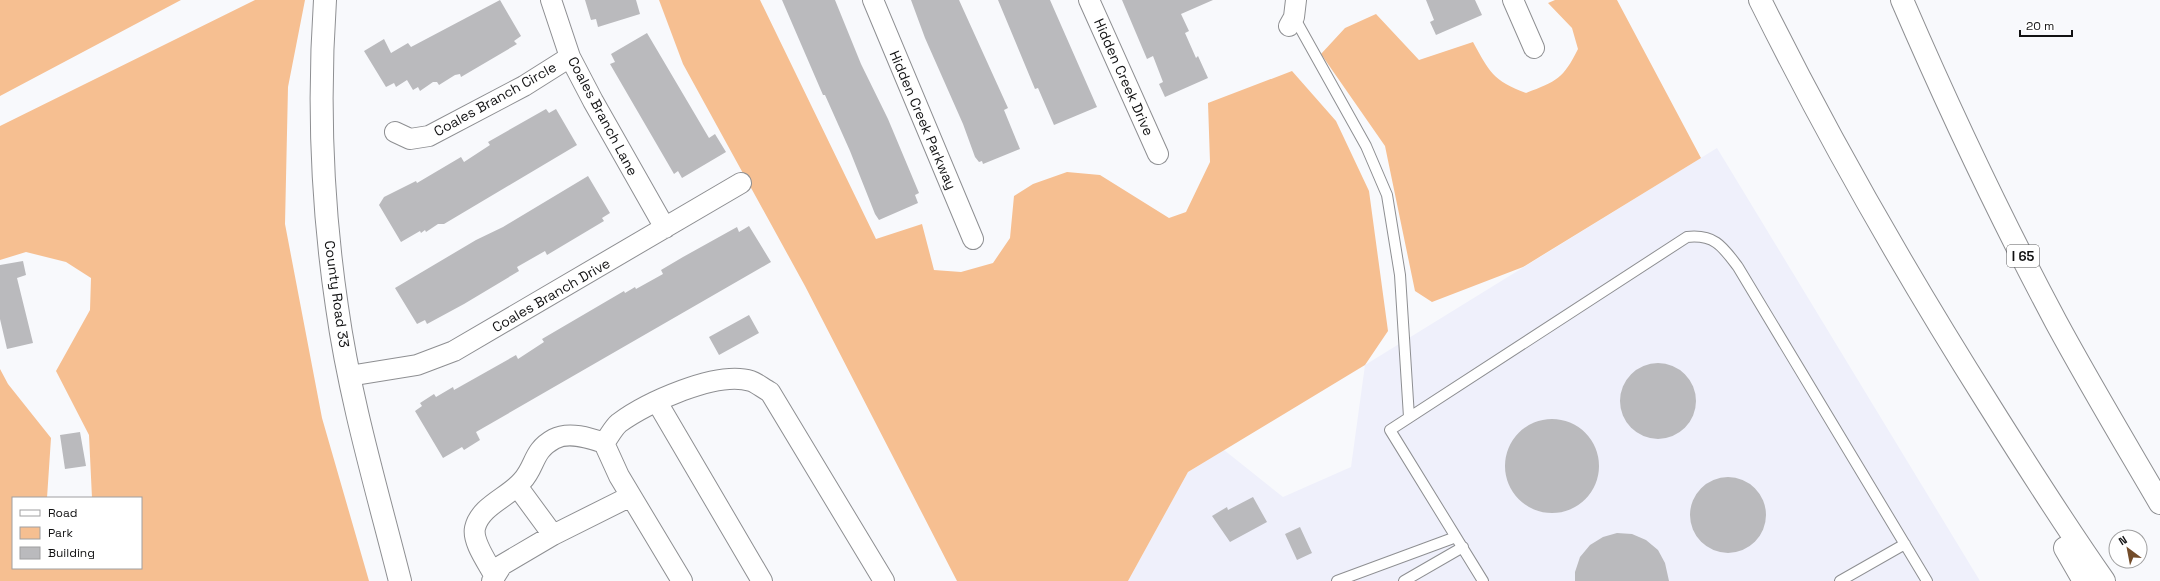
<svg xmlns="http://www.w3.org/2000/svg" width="2160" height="581" font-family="'Space Grotesk',sans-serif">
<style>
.built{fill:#eff0fb}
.green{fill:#f6bf91}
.building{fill:#bababd}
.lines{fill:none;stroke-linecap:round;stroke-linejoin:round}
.lane-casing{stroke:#8e8f92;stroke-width:12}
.street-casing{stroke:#8e8f92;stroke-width:22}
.secondary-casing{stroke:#8e8f92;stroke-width:24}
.highway-casing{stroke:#8e8f92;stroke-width:24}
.lane{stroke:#fff;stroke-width:10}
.street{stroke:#fff;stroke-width:20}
.secondary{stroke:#fff;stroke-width:22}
.highway{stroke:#fff;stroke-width:22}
.labels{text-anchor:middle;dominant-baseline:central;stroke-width:4;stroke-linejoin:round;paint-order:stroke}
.shield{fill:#fff;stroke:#59595a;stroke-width:1}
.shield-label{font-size:13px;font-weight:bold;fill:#121213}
.street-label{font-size:14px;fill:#121213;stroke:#fff}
</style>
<rect width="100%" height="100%" fill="#f8f9fc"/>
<!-- built -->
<path class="built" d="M1717,148L1980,581H1128L1188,472L1224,450L1283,497L1351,467L1365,365Z"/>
<!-- green -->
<path class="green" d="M0,0H181L0,96Z
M255,0H305L288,87L285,224L322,418L369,581H0V369L8,384L51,438L47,498H13V568H141V498H92L89,435L56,371L90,310L91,278L66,262L26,252L0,260V126Z
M659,0H760L876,239L922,224L934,270L961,272L993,263L1010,238L1014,196L1033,184L1067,172L1100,175L1169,218L1186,212L1210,162L1208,103L1292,71L1336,121L1369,191L1388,331L1365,365L1188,472L1128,581H957L805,286L683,64Z
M1555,0H1617L1701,158L1523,267L1432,302L1415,291L1385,146L1321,54L1345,28L1376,14L1419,60L1473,42C1489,71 1493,81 1526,93C1557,81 1563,79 1578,49L1572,28L1548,3Z"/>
<!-- building -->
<path class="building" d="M500,0L521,36L514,41L517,44L461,77L460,74L455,75L439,85L437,82H433L420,91L418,87L413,90L407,80L396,87L394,83L386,87L364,51L384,39L391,53L408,43L411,47Z
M585,0H636L640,14L598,27L596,19L591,20Z
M782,0H835L861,64L888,119L919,193L915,195L918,203L879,220L875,214L850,151L825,95H823Z
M911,0H959L1008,108L1004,110L1020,149L983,164L982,161L979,162L975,157L963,124L925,38Z
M998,0H1050L1097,107L1054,125L1038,88L1035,89Z
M1122,0H1213L1181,14L1189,31L1185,33L1196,58L1198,56L1208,78L1165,97L1159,84L1163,82L1153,56L1147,59Z
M1426,0H1475L1482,15L1436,35L1430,22L1434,20Z
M647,33L709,138L715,134L726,152L682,178L678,171L674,174L610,64L615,62L611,54Z
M546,109L549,113L556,109L577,145L444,224H438L426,232L425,230L421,233L420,231L401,242L379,205L384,197L416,181L417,183L461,157L464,162L490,145L488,142Z
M588,176L610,213L602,218L604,221L547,255L545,251L517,267L519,271L464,304L427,324L425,320L417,324L395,288L476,240L503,227Z
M749,226L771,262L476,432L480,440L464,450L462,447L443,458L415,411L422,406L420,403L434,394L436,397L453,387L454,390L516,355L518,359L544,342L542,339L624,291L625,293L635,287L636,289L663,274L661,270L683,257L737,227L739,232Z
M23,261L26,275L17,278L33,343L7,349L0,319V265Z
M749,315L759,333L719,355L709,337Z
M1620 401a38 38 0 1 1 76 0a38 38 0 1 1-76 0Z
M1505 466a47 47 0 1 1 94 0a47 47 0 1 1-94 0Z
M80,432L86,466L65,469L60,435Z
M1690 515a38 38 0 1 1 76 0a38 38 0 1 1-76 0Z
M1253,497L1267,522L1230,542L1212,516L1227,507L1228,510Z
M1300,527L1312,553L1297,560L1285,534Z
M1617,533L1632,534L1646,540L1658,550L1665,563L1669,581H1575V572L1580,557L1590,545L1603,537Z"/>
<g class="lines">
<!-- lane casing -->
<g class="lane-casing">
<path id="lane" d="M1294,17L1366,146L1387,195L1400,275L1409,417
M1337,581L1456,537
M1404,581L1463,547
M1483,581L1390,430L1687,237C1715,234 1723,247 1738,267L1927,581
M1840,581L1905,544"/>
</g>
<!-- street casing -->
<g class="street-casing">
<path id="street" d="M551,0L570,57L593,101L665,228
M873,0L973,239
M1089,0L1158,154
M1513,0L1534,48
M1289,26L1294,17L1296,0
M395,132L410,139L429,136L524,86L570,57
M349,376L417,365L454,351L741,183
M657,402L762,581
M517,486L553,535
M494,575C488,563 472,542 475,528C480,506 509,497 522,481C536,466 532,451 554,439C569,431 590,438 604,443
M492,581L502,565L553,535L631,496
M682,581L619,476L604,443C609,437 613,428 619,423C646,403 717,370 751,381C757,383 764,389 770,392L884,581"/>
</g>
<!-- secondary casing -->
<g class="secondary-casing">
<path id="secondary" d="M325,0C318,102 322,206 337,307C350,400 377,490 400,581"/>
</g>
<!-- highway casing -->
<g class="highway-casing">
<path id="highway" d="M1760,0C1830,141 1905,272 1989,405C2026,464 2064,524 2104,581
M1902,0C1949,109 2000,217 2056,322C2089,383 2125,443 2160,503
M2065,548L2084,581"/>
</g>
<!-- lane -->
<use href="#lane" class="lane"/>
<!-- street -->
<use href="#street" class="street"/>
<!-- secondary -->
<use href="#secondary" class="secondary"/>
<!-- highway -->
<use href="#highway" class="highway"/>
</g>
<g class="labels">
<!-- shield labels -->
<rect class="shield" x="2007" y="245" width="32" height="22" rx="3"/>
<g class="shield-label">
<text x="2023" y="256">I 65</text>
</g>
<!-- street labels -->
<g class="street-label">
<text transform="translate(1124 77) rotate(66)">Hidden Creek Drive</text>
<text transform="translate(495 99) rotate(-29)">Coales Branch Circle</text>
<text transform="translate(603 116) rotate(62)">Coales Branch Lane</text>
<text transform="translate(923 120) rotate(67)">Hidden Creek Parkway</text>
<text transform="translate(337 294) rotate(82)">County Road 33</text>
<text transform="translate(551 295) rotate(-30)">Coales Branch Drive</text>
</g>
</g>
<!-- legend -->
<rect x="12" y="497" width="130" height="72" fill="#ffffff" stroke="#a0a0a1"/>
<rect x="20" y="510" width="20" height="6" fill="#ffffff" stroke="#a0a0a1"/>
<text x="48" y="517" font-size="12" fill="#121213">Road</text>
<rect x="20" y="527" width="20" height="12" fill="#f6bf91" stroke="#a0a0a1"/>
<text x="48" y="537" font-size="12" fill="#121213">Park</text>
<rect x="20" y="547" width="20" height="12" fill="#bababd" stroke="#a0a0a1"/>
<text x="48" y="557" font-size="12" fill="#121213">Building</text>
<!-- north arrow -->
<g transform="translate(2128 549) rotate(328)"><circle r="19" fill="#ffffff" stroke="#a0a0a1"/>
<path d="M0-3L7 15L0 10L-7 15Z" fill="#734c2a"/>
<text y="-6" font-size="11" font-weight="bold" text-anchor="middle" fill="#121213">N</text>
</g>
<!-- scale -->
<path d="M2020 30v6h52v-6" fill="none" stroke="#121213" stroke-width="2"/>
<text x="2026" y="30" font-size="12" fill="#121213" stroke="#ffffff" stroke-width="3" paint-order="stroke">20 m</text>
</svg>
